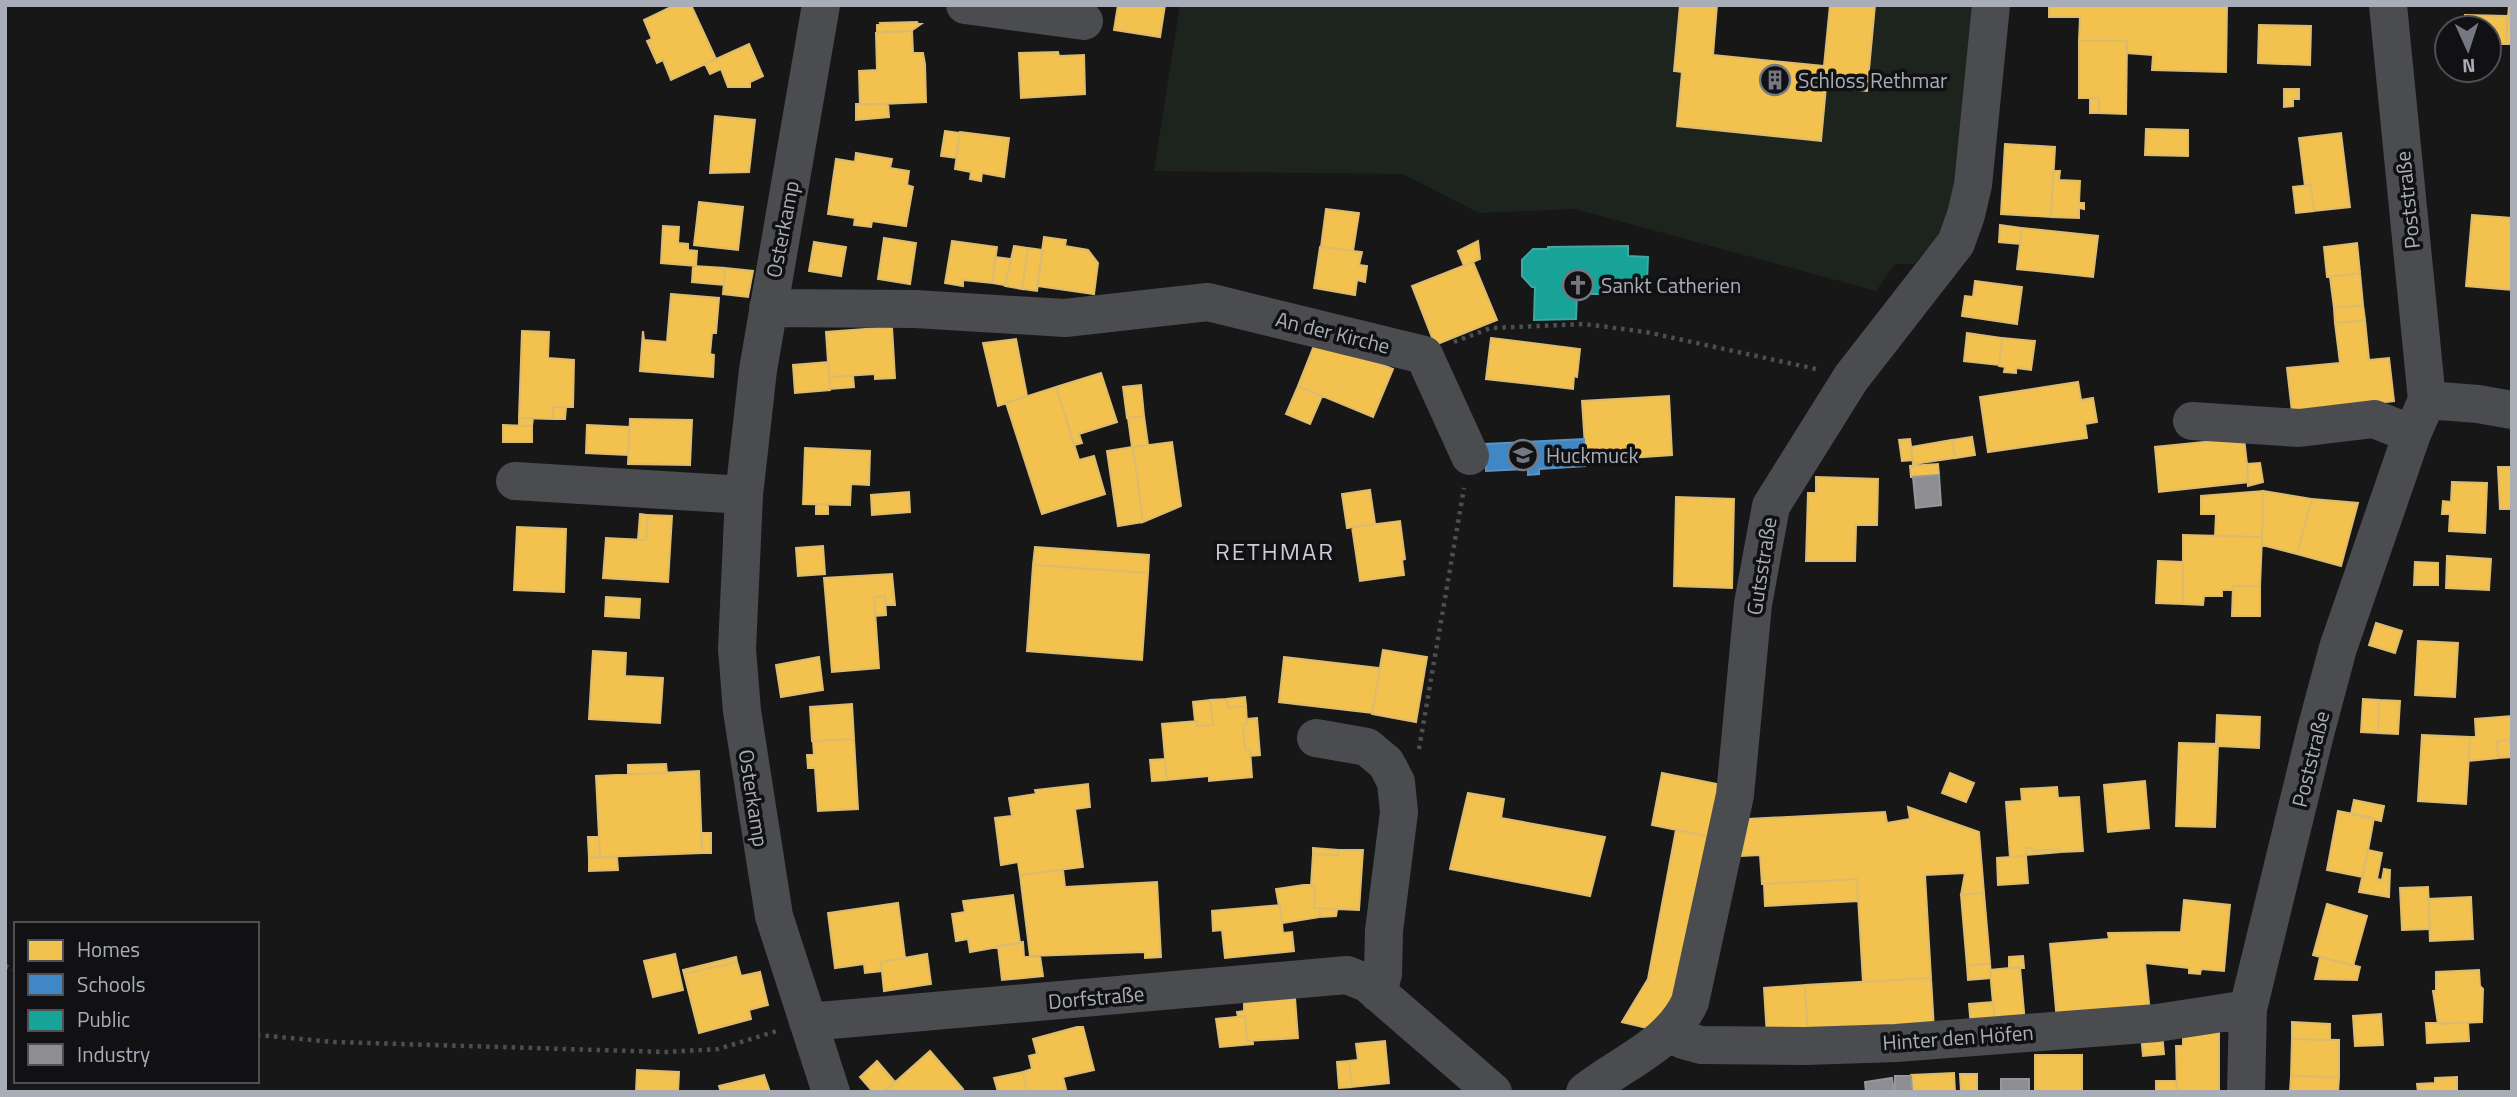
<svg xmlns="http://www.w3.org/2000/svg" width="2517" height="1097" font-family="'Titillium Web',sans-serif">
<style>
.green{fill:#1d241e}
.homes{fill:#f2c14e;stroke:#dcbb6e;stroke-width:2}
.schools{fill:#3f88c5;stroke:#5e93c1;stroke-width:2}
.public{fill:#17a398;stroke:#42a6a2;stroke-width:2}
.industry{fill:#8d8d92;stroke:#95979d;stroke-width:2}
.lines{fill:none;stroke-linecap:round;stroke-linejoin:round}
.path{stroke:#4d4e52;stroke-width:4.5;stroke-dasharray:3.5 5;stroke-linecap:butt}
.minor{stroke:#4b4c50;stroke-width:38}
.labels{text-anchor:middle;dominant-baseline:central;stroke-width:7;stroke-linejoin:round;paint-order:stroke}
.poi-label{font-size:21px;fill:#a8adb8;stroke:#111113;text-anchor:start}
.street-label{font-size:21px;fill:#a8adb8;stroke:#111113}
.quarter-label{font-size:24px;letter-spacing:2px;fill:#c9ccd4;stroke:#111113}
</style>
<rect width="100%" height="100%" fill="#171717"/>
<!-- green -->
<path class="green" d="M1180,5H1680L1674,71L1682,72L1677,126L1820,141L1826,87L1867,91L1875,5H1976L1959,183L1945,229L1914,264H1895L1876,291L1575,209L1479,213L1403,174L1154,171Z"/>
<!-- homes -->
<path class="homes" d="M675,5H691L716,59L671,80L663,60L657,63L647,41L652,39L644,20Z
M1118,5H1165L1160,37L1114,30Z
M1680,5H1717L1713,55L1824,66L1830,5H1875L1867,91L1826,87L1821,141L1677,126L1682,72L1674,71Z
M2049,5H2227L2226,72L2152,70L2153,55L2127,53V41H2079L2080,17H2049Z
M2509,5H2512V44H2506Z
M2465,15L2507,16L2506,44H2489V28H2465Z
M917,22L918,24H921L911,31L877,32V25H881L880,23Z
M2259,25L2311,26L2310,65L2258,63Z
M912,31L913,53H923L925,64L926,102L860,105L859,71L877,70L876,33Z
M2079,41H2127L2126,114L2099,113V98H2079Z
M749,44L763,76L750,82V87H728L721,69L710,74L705,64Z
M1058,52L1059,56L1084,55L1085,94L1021,98L1019,53Z
M2284,89H2299V99H2293V106L2284,107Z
M2090,98H2099V113H2090Z
M856,104H888L889,117L856,120Z
M715,116L755,120L749,172L710,173Z
M2146,129L2188,130V156L2145,155Z
M945,131L960,133L956,158L941,156Z
M960,132L1009,138L1004,177L982,173L981,181L970,179L971,172L955,169Z
M2341,133L2350,207L2314,211L2311,185L2305,186L2299,138Z
M2005,144L2055,147L2051,217L2001,214Z
M856,153L892,159L890,168L909,171L907,185L913,187L906,226L872,221L871,227L854,225L855,218L828,214L836,159L855,162Z
M2053,171H2060L2059,180L2080,181L2079,203H2084V209L2079,208V218L2051,217Z
M2311,185L2314,211L2296,213L2293,187Z
M699,202L743,207L738,250L694,245Z
M1326,209L1359,213L1353,251L1321,247Z
M2472,215L2512,218V290L2466,286Z
M2000,225L2022,228L2020,244L1999,242Z
M663,226L679,227L678,243L688,244V250L697,251L696,266L661,263Z
M2022,228L2098,236L2093,277L2017,269Z
M1044,237L1066,240L1065,246L1088,250L1098,263L1094,294L1037,286Z
M884,238L916,243L910,284L878,279Z
M952,241L997,247L992,283L963,280V286L945,283Z
M1478,241L1480,259L1464,266L1458,251Z
M814,242L846,247L841,276L809,271Z
M2357,243L2360,273L2327,277L2324,247Z
M1014,246L1028,248L1022,289L1005,286Z
M1320,247L1362,252L1359,265L1367,266L1365,282L1357,280L1355,295L1314,288Z
M1028,248L1043,250L1037,291L1022,289Z
M995,257L1011,259L1005,285L992,283Z
M1473,262L1497,320L1435,345L1412,286Z
M693,266L725,268L724,285L692,282Z
M725,268L753,271L748,297L723,294Z
M2360,273L2363,305L2334,308L2330,277Z
M1975,281L2022,287L2017,324L1962,316L1965,296L1973,297Z
M671,294L719,298L716,333H712L710,354L714,355L713,377L640,371L643,331L644,340L667,342Z
M2363,305L2365,320L2335,323L2334,308Z
M2365,320L2369,360L2389,358L2394,401L2292,412L2287,368L2340,363L2335,323Z
M892,327L895,378L875,379V374L829,377L826,332Z
M522,331L549,332L548,358L574,360L573,407H553V419L519,418Z
M1967,333L2002,338L1999,365L1964,361Z
M1317,338L1393,369L1373,417L1298,386Z
M1491,338L1580,349L1577,377L1574,376L1573,389L1486,379Z
M2002,338L2035,341L2031,370L2016,368V373L2004,372L2005,367L1999,366Z
M1016,339L1027,396L998,406L983,343Z
M828,362L830,390L795,393L793,365Z
M1101,373L1117,422L1079,434L1082,443L1074,445L1056,387Z
M853,376L854,387L830,389L829,377Z
M2078,382L2081,400L2093,398L2097,422L2085,424L2087,438L1988,452L1980,397Z
M1141,385L1144,416L1127,418L1123,387Z
M1298,386L1322,396L1310,424L1286,414Z
M1056,387L1079,460L1094,456L1105,494L1042,514L1006,403Z
M1669,396L1672,455L1586,461L1582,401Z
M553,407H566L565,419H553Z
M1144,416L1148,445L1132,447L1128,418Z
M519,418H533L532,426H519Z
M630,419L692,420L690,465L628,464Z
M503,425L532,426V442H503Z
M587,425L629,427L628,455L586,453Z
M1972,437L1975,455L1955,458L1952,440Z
M2244,438L2249,482L2159,492L2155,447Z
M1910,439L1913,460L1902,461L1899,440Z
M1952,440L1955,458L1913,464L1911,447Z
M1172,442L1181,506L1143,522L1133,447Z
M1133,447L1143,522L1118,526L1107,451Z
M805,448L870,451L869,485L851,484L850,505L803,504Z
M2260,463L2263,482L2248,486L2247,464Z
M1938,464L1939,475L1911,477L1910,466Z
M2498,467H2512V509H2500Z
M1816,477L1878,479L1877,525H1856L1855,561H1806L1808,493H1816Z
M2452,482L2487,483L2485,533L2449,531L2450,514H2442L2443,501L2451,502Z
M1370,490L1375,524L1347,528L1342,494Z
M2263,491L2312,499L2297,554L2262,545Z
M2263,491L2262,537L2215,536L2216,514H2201V496Z
M909,492L910,512L872,515L871,495Z
M1676,497L1734,499L1732,588L1674,586Z
M2312,499L2358,503L2341,566L2297,554Z
M816,504H828V514H816Z
M640,514L648,515L646,540H638Z
M648,515L672,516L668,582L603,578L606,538L646,540Z
M1400,521L1405,559L1402,560L1404,575L1360,581L1352,527Z
M517,527L566,529L564,592L514,590Z
M2183,535L2262,537L2260,586H2233V590H2222V596H2204L2203,605L2183,604Z
M823,546L825,574L798,576L796,548Z
M1035,547L1149,555L1148,573L1033,565Z
M2447,556L2491,559L2489,590L2446,588Z
M2158,561L2183,562V604L2156,603Z
M2415,562L2438,563V585H2414Z
M1033,565L1148,573L1142,660L1027,651Z
M892,574L895,605H886L885,596L874,597L879,668L832,672L824,578Z
M2233,586H2260V616H2232Z
M885,596L886,615L875,616L874,597Z
M606,597L640,599L639,618L605,616Z
M2376,623L2402,631L2395,653L2369,645Z
M2418,641L2458,643L2455,697L2415,695Z
M1383,650L1427,657L1416,722L1372,714Z
M593,651L626,653L625,676L663,678L660,723L589,719Z
M819,657L823,690L781,697L776,665Z
M1284,657L1380,668L1372,713L1279,702Z
M1245,697L1246,706L1228,708L1227,699Z
M1227,699L1228,708L1246,706L1247,724L1243,725L1245,750H1250L1252,777L1209,781V776L1167,780L1162,724L1197,721V726L1213,725L1210,700Z
M2363,699L2379,700L2378,733L2361,732Z
M1210,700L1213,725L1197,726V721H1195L1193,702Z
M2379,700L2400,701L2398,734L2378,733Z
M852,704L854,739L812,741L810,707Z
M2217,715L2260,717L2259,748L2218,746L2216,744Z
M2512,716V740L2497,741L2498,758L2469,761L2470,737H2476L2475,719Z
M1257,718L1260,755L1250,756V750H1245L1243,725L1247,724V719Z
M2422,735L2470,737L2466,804L2418,801Z
M854,739L858,809L818,811L815,768H808L807,755H814L813,741Z
M2512,740V757L2498,758L2497,741Z
M2179,743L2218,744L2215,827L2176,826Z
M1165,759L1167,780L1152,781L1150,760Z
M666,764L667,773L628,774V765Z
M699,771L702,853L600,857L596,776Z
M1662,773L1722,785L1712,837L1652,825Z
M1950,773L1974,783L1966,802L1942,793Z
M2145,781L2149,828L2108,832L2104,785Z
M1088,784L1090,807L1075,809L1083,867L1020,875L1018,862L1001,865L995,818L1012,816L1009,798L1036,794L1035,790Z
M2057,787L2058,798L2079,797L2083,851L2060,852V849L2032,851V848H2026V856L2010,857L2006,802L2022,801L2021,789Z
M1468,793L1504,799L1501,818L1605,837L1590,896L1450,869Z
M2354,800L2384,806L2381,821L2351,814Z
M1908,807L1979,832L1984,893L1961,895L1965,873L1925,875L1931,978L1863,982L1857,879L1762,884L1760,855L1741,856L1748,819L1885,812L1887,823L1910,819Z
M2338,811L2374,818L2363,877L2327,870Z
M1676,830L1712,837L1684,988L1656,1030L1622,1022L1648,979Z
M702,833H711V853H702Z
M588,837H599L600,857L589,858Z
M1313,848L1338,850V855L1313,854Z
M2026,848H2032V851L2060,849V852L2026,855Z
M1338,850H1363L1359,910L1314,908L1315,887L1311,886L1313,854L1338,855Z
M2368,850L2382,853L2377,879L2382,880L2384,869L2390,870L2389,897L2359,892Z
M2026,856L2028,883L1998,885L1997,858Z
M617,857L618,870L589,871V858Z
M1063,870L1065,887L1157,882L1161,957L1145,958V952L1030,956L1020,875Z
M1857,879L1858,901L1765,906L1764,884Z
M1311,884V886L1315,887L1314,908H1320V917L1282,923L1276,889Z
M2428,887L2430,929L2402,930L2400,888Z
M1984,893L1990,963L1967,966L1961,895Z
M1013,895L1020,943L970,952L968,939L956,941L952,914L965,912L963,901Z
M2471,897L2473,939L2430,941L2428,899Z
M2184,900L2230,905L2224,971L2201,969L2200,974L2189,973V968L2145,963L2150,1013L2057,1021L2050,944L2109,939L2108,933L2181,932Z
M898,903L905,958L881,962L882,971L865,973L864,964L835,968L828,913Z
M2327,904L2367,916L2353,966L2313,955Z
M1280,905L1283,933L1292,932L1294,951L1225,958L1222,930L1213,931L1212,911Z
M1320,908L1337,910L1336,916L1320,917Z
M1023,942L1024,957L1040,956L1043,976L1002,980L998,946Z
M675,954L683,990L653,997L644,961Z
M927,954L931,984L884,991L881,962Z
M2023,956L2024,968H2009V957Z
M736,957L737,962L684,974L683,970Z
M2320,957L2360,967L2357,980L2315,979Z
M737,962L741,976L760,972L768,1005L749,1010L751,1019L699,1033L684,974Z
M1990,963L1991,978L1968,980L1967,966Z
M2020,967L2025,1023L1995,1026L1990,970Z
M2479,970L2480,986L2483,989L2482,1022L2438,1024L2433,991H2436V972Z
M1931,978L1934,1030L1808,1035L1805,985Z
M1805,985L1808,1035L1767,1037L1764,988Z
M1295,998L1298,1038L1247,1041L1245,1016L1238,1017L1237,1012L1244,1011V1003Z
M1993,1002L1995,1025L1971,1027L1969,1004Z
M2381,1014L2383,1045L2355,1046L2353,1016Z
M1245,1016L1247,1041H1253V1044L1220,1047L1216,1019Z
M2292,1022L2330,1024V1040L2292,1039Z
M2426,1023H2468L2469,1041L2427,1043Z
M1077,1027H1083L1094,1070L1063,1077L1066,1089L1056,1092H1027L1023,1072L1032,1069L1029,1056L1037,1054L1033,1039Z
M2183,1029H2219V1092H2177L2176,1046H2183Z
M2162,1033L2164,1054L2143,1056L2141,1034Z
M2292,1039L2339,1040V1077L2291,1076Z
M1385,1041L1389,1083L1352,1087L1349,1061L1358,1060L1356,1044Z
M930,1051L963,1089L961,1092H884Z
M2035,1055H2082V1092H2035Z
M877,1061L895,1082L884,1092H873L860,1077Z
M1349,1061L1352,1087L1339,1088L1337,1062Z
M637,1070L679,1072L678,1092H636Z
M1023,1072L1027,1092H998L994,1078Z
M1954,1073L1955,1092H1912L1911,1075Z
M1960,1074H1977V1092H1961Z
M764,1075L770,1092H721L719,1086Z
M2291,1076L2339,1077L2338,1092H2290Z
M2457,1077V1092H2418L2417,1084L2435,1083V1078Z
M2156,1081H2176L2177,1092H2156Z"/>
<!-- schools -->
<path class="schools" d="M1584,439L1585,466L1539,469V474L1528,475V469L1486,471L1485,444Z"/>
<!-- public -->
<path class="public" d="M1628,246V256L1648,257L1647,282H1627V294H1577L1576,319L1534,320L1535,287H1532L1522,276V260L1533,249H1548V247Z"/>
<!-- industry -->
<path class="industry" d="M1939,475L1941,505L1916,508L1913,477Z
M1895,1076H1911L1912,1092H1895Z
M1892,1078L1894,1092H1866L1865,1082Z
M2001,1079H2029V1092H2001Z"/>
<g class="lines">
<!-- path -->
<path class="path" d="M1454,342L1491,328L1584,324L1646,332L1816,369
M1419,749L1464,488
M5,966L16,970
M257,1035L334,1042L666,1052L718,1049L777,1031"/>
<!-- minor -->
<path class="minor" d="M821,5L758,370L744,495L737,649L742,711L774,916L831,1092
M965,5L1084,21
M768,308L915,309L1065,318L1208,302L1424,355L1470,456
M2427,400L2478,404L2512,410
M2192,421L2299,428L2374,419L2412,434
M515,481L744,495
M1316,738L1367,747L1386,763L1396,782L1399,812L1384,931L1383,974L1378,993
M808,1022L1347,975L1367,983L1493,1092
M1671,1030L1683,1040L1701,1045L1805,1046L1896,1043L2157,1023L2248,1009
M1585,1092C1621,1063 1670,1046 1690,1002L1735,795L1753,604L1771,506L1851,378L1956,243L1966,215L1973,185L1991,5
M2246,1092L2248,1009L2316,730L2338,648L2412,434L2427,400L2388,5"/>
</g>
<!-- icons -->
<defs>
<g id="building-ring" transform="scale(1.575)"><circle r="9.5" fill="#111113" stroke="#757880" stroke-width="1.5"/><path d="M-4-6H4V6H1V3H-1V6H-4ZM-2.5-4.3h1.7v1.8h-1.7ZM.8-4.3h1.7v1.8H.8ZM-2.5-1h1.7V.8h-1.7ZM.8-1h1.7V.8H.8Z" fill="#757880"/></g>
<g id="church-ring" transform="scale(1.575)"><circle r="9.5" fill="#111113" stroke="#757880" stroke-width="1.5"/><path d="M-1.2-6h2.4v3.5h3.3v2.4h-3.3V6h-2.4V-.1h-3.3v-2.4h3.3Z" fill="#757880"/></g>
<g id="school-ring" transform="scale(1.575)"><circle r="9.5" fill="#111113" stroke="#757880" stroke-width="1.5"/><path d="M0-5L7-2L0 1L-7-2ZM-4 1L0 2.5L4 1V4Q0 6-4 4Z" fill="#757880"/></g>
</defs>
<g fill-rule="evenodd">
<use href="#building-ring" x="1775" y="80"/>
<use href="#church-ring" x="1578" y="285"/>
<use href="#school-ring" x="1523" y="455"/>
</g>
<g class="labels">
<!-- poi labels -->
<g class="poi-label">
<text x="1798" y="80">Schloss Rethmar</text>
<text x="1601" y="285">Sankt Catherien</text>
<text x="1546" y="455">Huckmuck</text>
</g>
<!-- street labels -->
<g class="street-label">
<text transform="translate(2407 200) rotate(-96)">Poststraße</text>
<text transform="translate(782 229) rotate(-79)">Osterkamp</text>
<text transform="translate(1333 332) rotate(14)">An der Kirche</text>
<text transform="translate(1761 566) rotate(-81)">Gutsstraße</text>
<text transform="translate(2310 759) rotate(-76)">Poststraße</text>
<text transform="translate(754 798) rotate(81)">Osterkamp</text>
<text transform="translate(1096 997) rotate(-5)">Dorfstraße</text>
<text transform="translate(1958 1037) rotate(-4)">Hinter den Höfen</text>
</g>
<!-- quarter labels -->
<g class="quarter-label">
<text x="1275" y="551">RETHMAR</text>
</g>
</g>
<!-- border -->
<rect width="2517" height="1097" fill="none" stroke="#a8adb8" stroke-width="14"/>
<!-- legend -->
<rect x="14" y="922" width="245" height="161" fill="#111113" stroke="#4d4f55" stroke-width="2"/>
<rect x="28" y="940" width="35" height="21" fill="#f2c14e" stroke="#4d4f55" stroke-width="2"/>
<text x="77" y="957" font-size="21" fill="#a8adb8">Homes</text>
<rect x="28" y="974" width="35" height="21" fill="#3f88c5" stroke="#4d4f55" stroke-width="2"/>
<text x="77" y="992" font-size="21" fill="#a8adb8">Schools</text>
<rect x="28" y="1010" width="35" height="21" fill="#17a398" stroke="#4d4f55" stroke-width="2"/>
<text x="77" y="1027" font-size="21" fill="#a8adb8">Public</text>
<rect x="28" y="1044" width="35" height="21" fill="#8d8d92" stroke="#4d4f55" stroke-width="2"/>
<text x="77" y="1062" font-size="21" fill="#a8adb8">Industry</text>
<!-- north arrow -->
<g transform="translate(2468 49) rotate(177)"><circle r="33" fill="#111113" stroke="#4d4f55" stroke-width="2"/>
<path d="M0-5L12 26L0 18L-12 26Z" fill="#757880"/>
<text y="-10" font-size="19" font-weight="bold" text-anchor="middle" fill="#a8adb8">N</text>
</g>
</svg>
